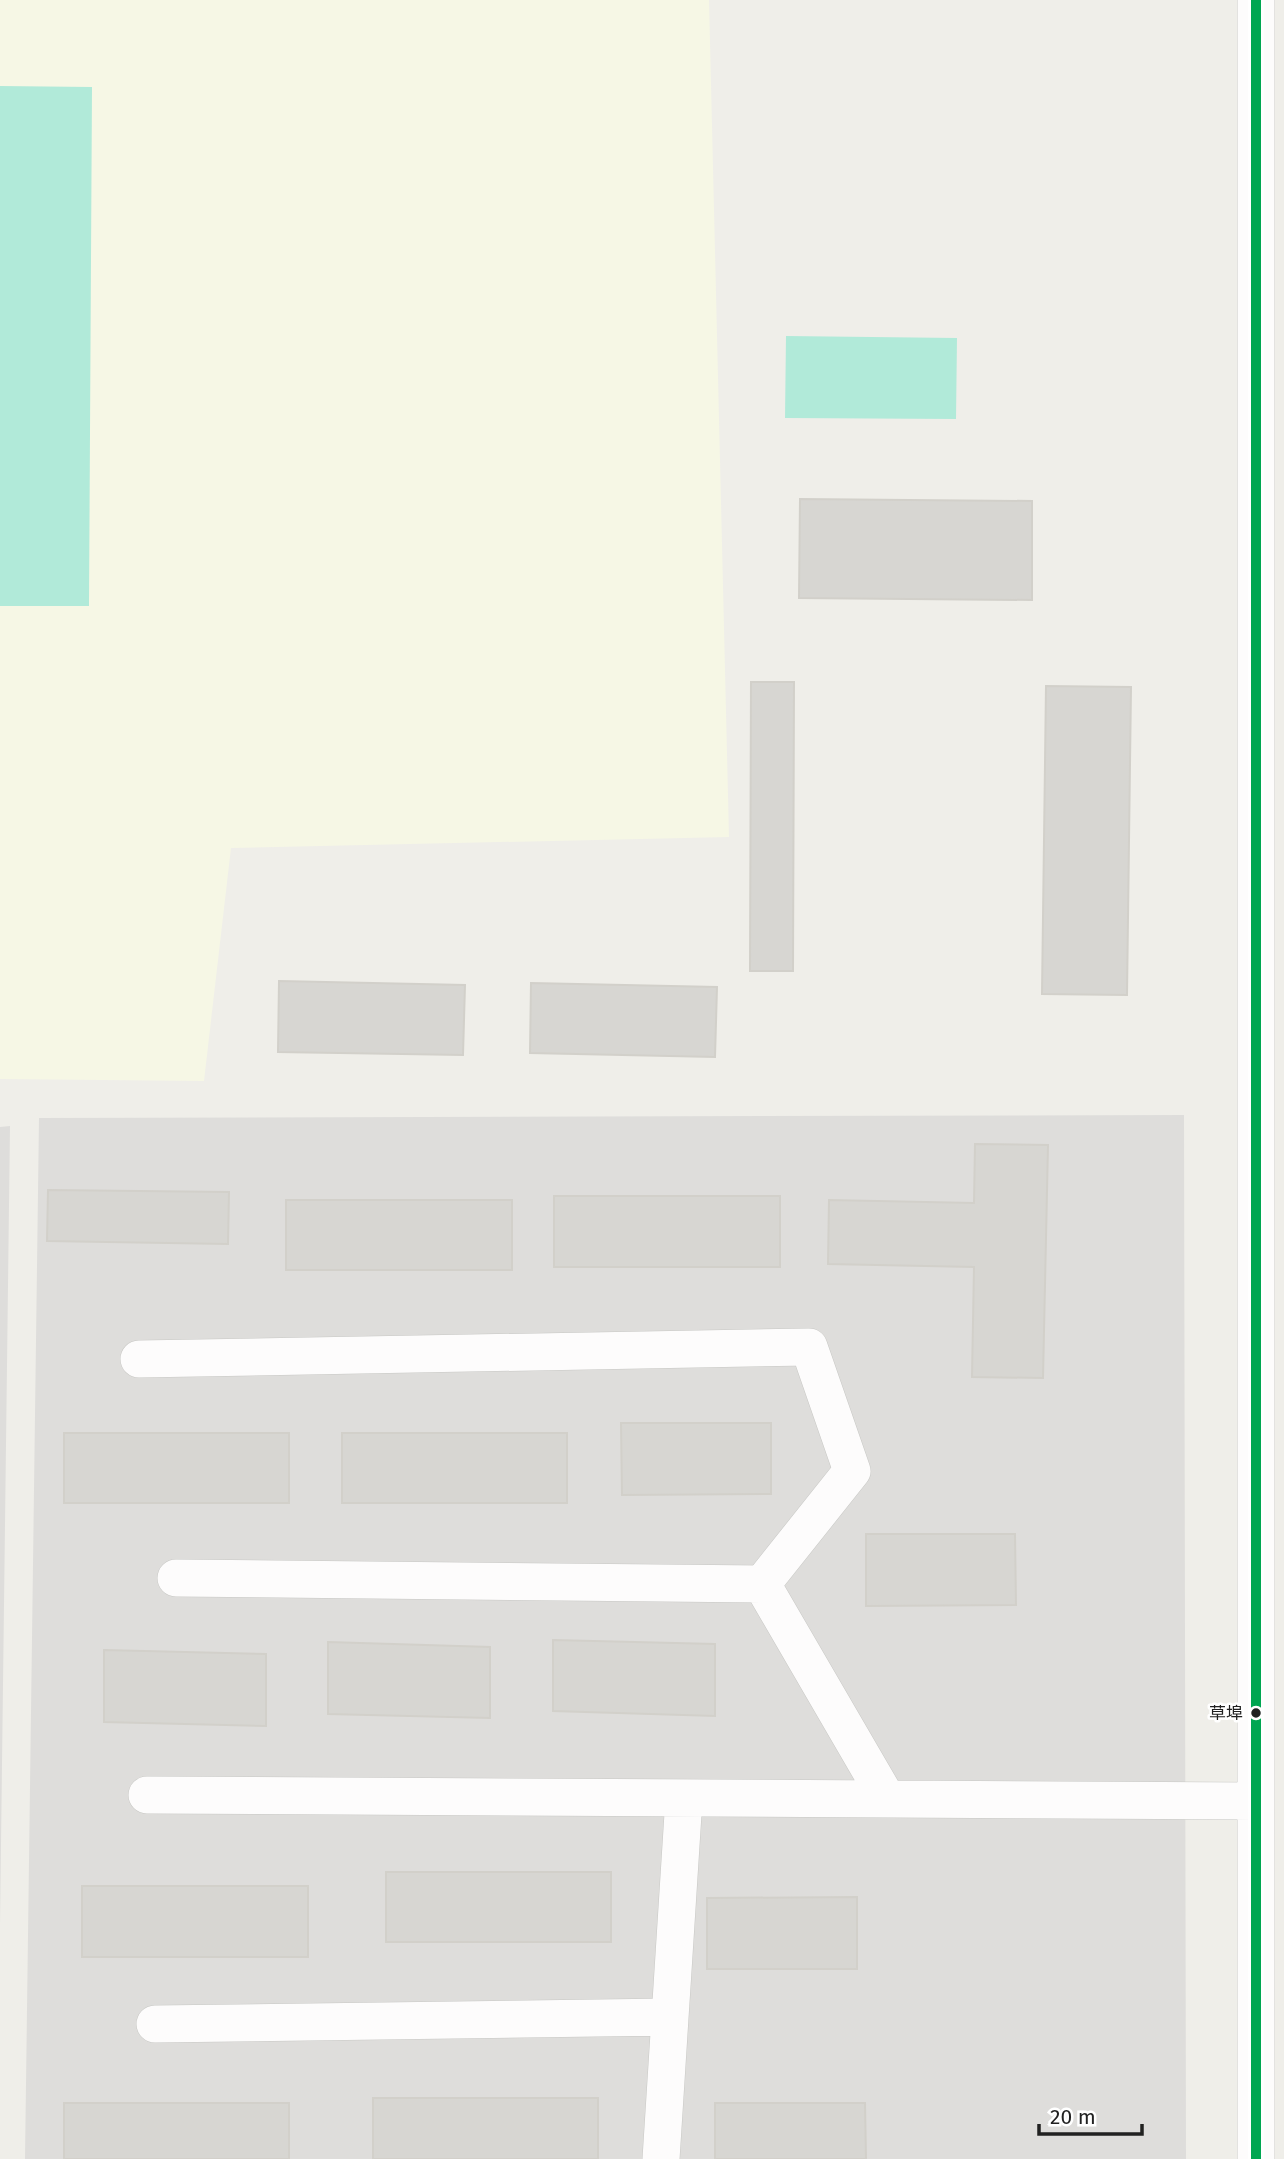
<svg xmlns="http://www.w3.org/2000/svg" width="1284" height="2159" font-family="'Fira Sans','Noto Sans SC',sans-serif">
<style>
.residential{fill:#dedddb}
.education{fill:#f6f7e5}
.pitch{fill:#b1ead9}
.building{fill:#d7d6d2;stroke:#d2d0ca;stroke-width:2}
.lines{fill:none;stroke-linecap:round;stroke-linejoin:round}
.minor-casing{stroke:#c8c8c5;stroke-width:38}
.minor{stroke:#fdfcfc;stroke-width:37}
.bus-1-casing{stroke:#fff;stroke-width:16}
.bus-1{stroke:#00a651;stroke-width:10}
.bus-dot{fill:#212121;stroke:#fff;stroke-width:2.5}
.labels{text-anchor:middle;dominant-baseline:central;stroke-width:5;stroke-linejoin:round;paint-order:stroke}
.bus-label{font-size:17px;fill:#212121;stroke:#fff;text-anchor:end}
</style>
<rect width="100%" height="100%" fill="#efeee9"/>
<!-- residential -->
<path class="residential" d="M1184,1115L1186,2159H25L39,1118Z
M10,1126L0,1924V1127Z"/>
<!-- education -->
<path class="education" d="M0,0H709L729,837L231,848L204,1081L0,1079Z"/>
<!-- pitch -->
<path class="pitch" d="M0,86L92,87L89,606H0Z
M786,336L957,338L956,419L785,418Z"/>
<!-- building -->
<path class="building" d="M800,499L1032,501V600L799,598Z
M751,682H794L793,971H750Z
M1046,686L1131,687L1127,995L1042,994Z
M279,981L465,985L463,1055L278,1052Z
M531,983L717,987L715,1057L530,1053Z
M975,1144L1048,1145L1043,1378L972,1377L974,1267L828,1264L829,1200L974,1203Z
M48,1190L229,1192L228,1244L47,1241Z
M554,1196H780V1267H554Z
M286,1200H512V1270H286Z
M621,1423H771V1494L622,1495Z
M64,1433H289V1503H64Z
M342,1433H567V1503H342Z
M866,1534H1015L1016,1605L866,1606Z
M553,1640L715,1644V1716L553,1711Z
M328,1642L490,1647V1718L328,1714Z
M104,1650L266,1654V1726L104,1722Z
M386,1872H611V1942H386Z
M82,1886H308V1957H82Z
M857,1897V1969H707V1898Z
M373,2098H598V2159H373Z
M64,2103H289V2159H64Z
M715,2103H865L866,2159H715Z"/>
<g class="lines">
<!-- minor casing -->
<g class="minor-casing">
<path id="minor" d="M139,1359L809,1347L852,1471L762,1584L887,1799
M176,1578L762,1584
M147,1795L1256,1801
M155,2024L670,2017
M661,2159L684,1798
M1256,2159V0"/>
</g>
<!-- minor -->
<use href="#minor" class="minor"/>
<!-- bus-1 casing -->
<g class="bus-1-casing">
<path id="bus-1" d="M1256,0V2159"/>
</g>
<!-- bus-1 -->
<use href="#bus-1" class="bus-1"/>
</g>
<!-- markers -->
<circle class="bus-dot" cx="1256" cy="1713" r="6"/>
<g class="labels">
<!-- bus labels -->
<g class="bus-label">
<text x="1243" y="1713">草埠</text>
</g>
</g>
<!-- scale -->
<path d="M1039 2124v10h103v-10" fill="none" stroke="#212121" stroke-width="3.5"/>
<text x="1050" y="2124" font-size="21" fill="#212121" stroke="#ffffff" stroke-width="5" paint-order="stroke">20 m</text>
</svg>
